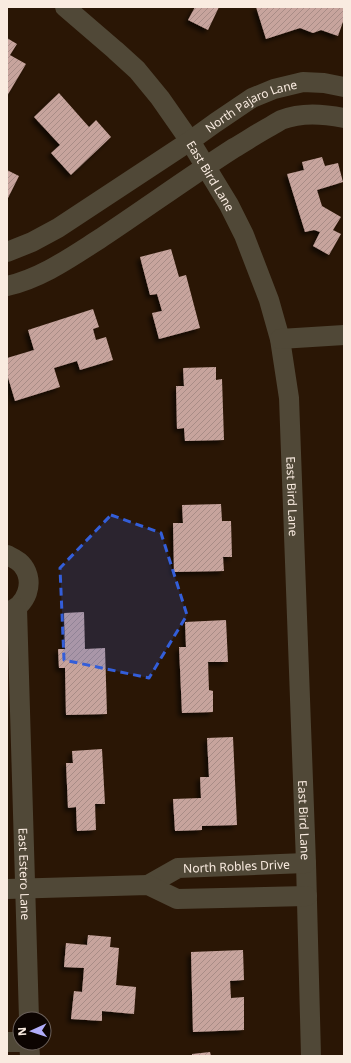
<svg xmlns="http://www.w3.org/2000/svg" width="351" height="1063" font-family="'Noto Sans',sans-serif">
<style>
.building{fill:url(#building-hatch);filter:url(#shadow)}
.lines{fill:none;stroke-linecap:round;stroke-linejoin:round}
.minor{stroke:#504837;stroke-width:20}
.marked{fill:#335ed9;fill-opacity:0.2;stroke:#335ed9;stroke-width:3;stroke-dasharray:8 5;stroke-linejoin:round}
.labels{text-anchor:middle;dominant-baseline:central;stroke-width:4;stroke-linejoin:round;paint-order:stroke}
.street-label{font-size:12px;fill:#f9ebe0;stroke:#0c0401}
</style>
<defs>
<pattern id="building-hatch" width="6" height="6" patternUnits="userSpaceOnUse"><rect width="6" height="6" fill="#c7a49d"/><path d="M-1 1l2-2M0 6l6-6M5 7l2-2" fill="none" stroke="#a88c86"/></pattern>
<filter id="shadow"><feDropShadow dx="-3.5" dy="3.5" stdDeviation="2" flood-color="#0009"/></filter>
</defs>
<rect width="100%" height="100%" fill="#2a1605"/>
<!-- building -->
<path class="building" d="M195,7H219L208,30L188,20Z
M256,7H344V19L338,36L321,30L313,33L300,28L266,39Z
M7,38L17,44L10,55L26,64L7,96Z
M59,93L89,127L96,120L111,137L71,175L51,153L60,145L34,117Z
M322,157L325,166L338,163L343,182L317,190L322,206L341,217L333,230L341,234L329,255L313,246L320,232L314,230L305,232L287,174L304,170L302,162Z
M7,170L19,176L7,200Z
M171,249L179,277L186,275L200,328L159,339L152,313L162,311L157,294L150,295L140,257Z
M93,309L99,327L93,329L96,340L106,337L113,360L80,370L77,361L54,368L60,387L15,401L7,374V358L34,350L28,330Z
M216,367V380L222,379L224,440L185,441L184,428L177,429L176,386H184L183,368Z
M221,504L222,521H231L232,557H223L224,571L174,572L173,523H183L182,505Z
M84,612L85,649L105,648L107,714L66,715L65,668H59L58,649H65L64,613Z
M226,620L228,662H208L209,690L213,691V712L182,713L179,647H186L185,622Z
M233,737L237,825L202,826V830L175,831L173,799L201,798L200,777H209L207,738Z
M102,749L105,804H95L96,830L77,831L76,807L68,808L66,763H73L72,751Z
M88,935L111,937L110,947L119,948L116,985L136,987L134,1014L102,1011V1021L71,1019L74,991L82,992L84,968L64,967L66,943L87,945Z
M243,950L244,980L230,981L231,998L244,997V1030L193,1032L191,952Z
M210,1052L211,1056H192V1054Z"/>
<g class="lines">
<!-- minor -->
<g class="minor">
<path id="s1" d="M65,7L115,50L137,70L160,98L190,141L229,205L244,235L269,300L280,339L289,398L306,863L311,1056"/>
<path id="s2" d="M7,252L32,242L58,228L190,141L215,123L252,98L274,89L303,82L324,83L344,87"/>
<path d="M7,286C42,278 71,257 101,238C146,208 189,177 234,148C246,141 258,133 271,126C274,124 278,122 281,120C302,112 323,114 344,118"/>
<path d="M280,339L344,335"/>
<path d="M7,555C13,558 19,560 23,566C35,582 27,606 7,612"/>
<path id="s3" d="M17,608L29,1019"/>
<path id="s4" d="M148,885L178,868L306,863"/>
<path d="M7,889L148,885L177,899L307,896"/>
<path d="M7,1042H20"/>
<path d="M29,1043L30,1056"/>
</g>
</g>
<!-- marked area -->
<path class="marked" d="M111,515L161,533L187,615L149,678L64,660L60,568Z"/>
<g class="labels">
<!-- street labels -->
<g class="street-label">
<text stroke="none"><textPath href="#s2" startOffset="286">North Pajaro Lane</textPath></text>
<text stroke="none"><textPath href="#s1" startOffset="225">East Bird Lane</textPath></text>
<text stroke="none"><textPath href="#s1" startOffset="561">East Bird Lane</textPath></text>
<text stroke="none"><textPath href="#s1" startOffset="885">East Bird Lane</textPath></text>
<text stroke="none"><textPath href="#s4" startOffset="93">North Robles Drive</textPath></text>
<text stroke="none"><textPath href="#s3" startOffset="266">East Estero Lane</textPath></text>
</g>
</g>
<!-- border -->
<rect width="351" height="1063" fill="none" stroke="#f9ebe0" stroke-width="16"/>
<!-- north arrow -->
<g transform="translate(32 1031) rotate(267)"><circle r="19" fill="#0c0401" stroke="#6b605a"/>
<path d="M0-3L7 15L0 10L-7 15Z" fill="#b1adfa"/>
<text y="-6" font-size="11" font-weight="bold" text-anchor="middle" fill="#f9ebe0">N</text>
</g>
</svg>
